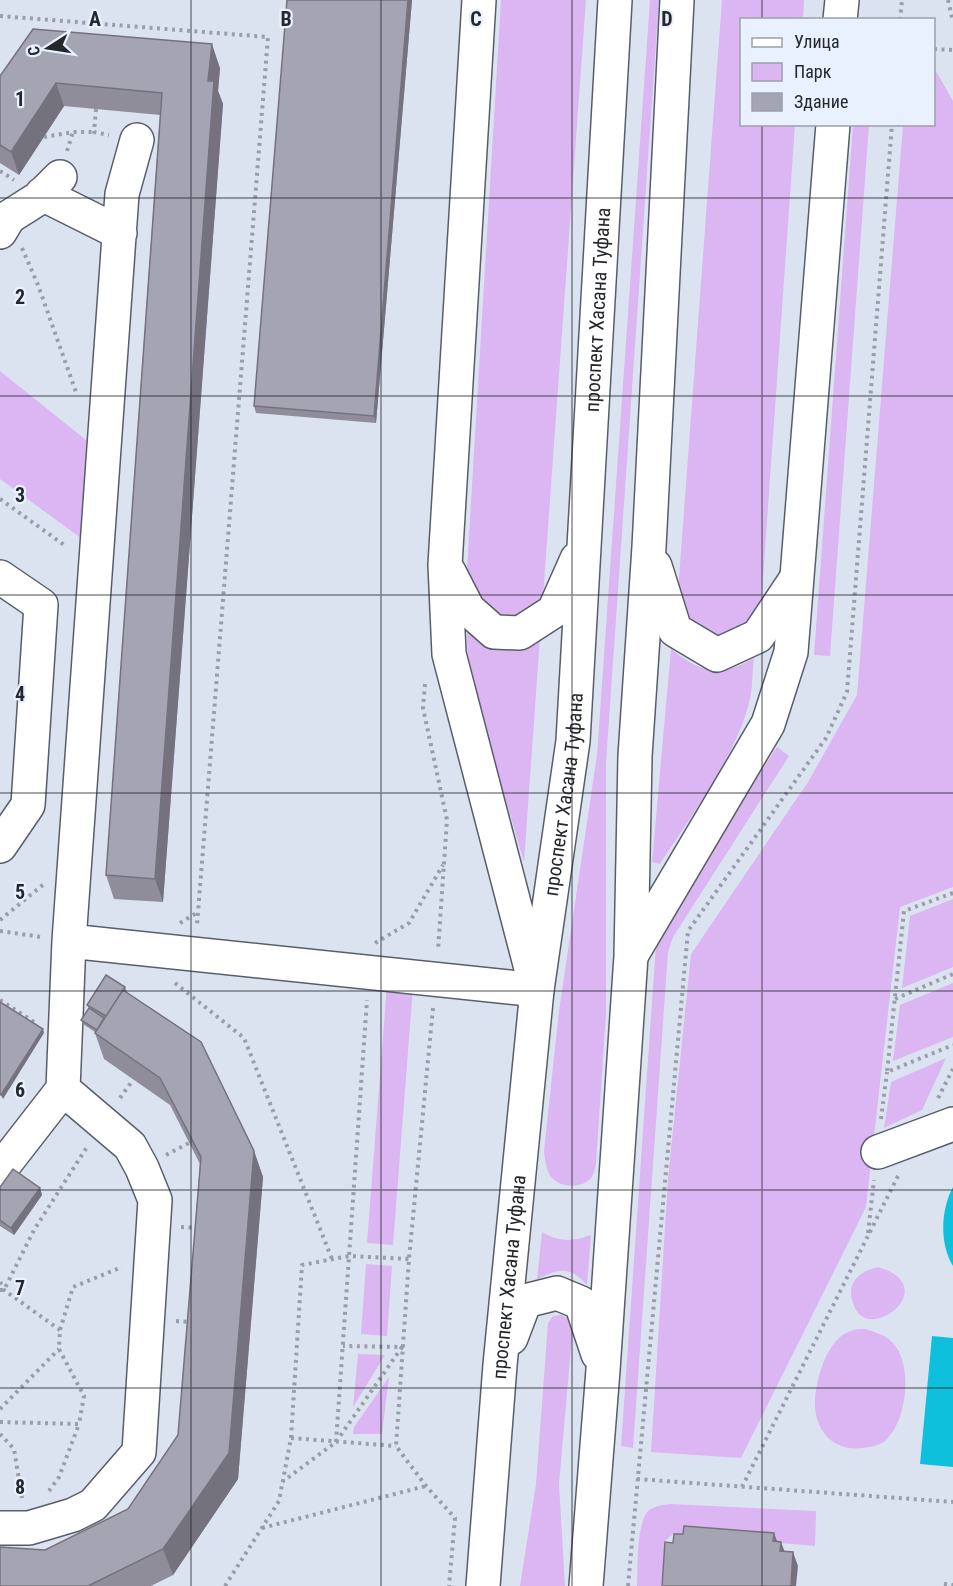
<svg xmlns="http://www.w3.org/2000/svg" width="953" height="1586" font-family="'Roboto Condensed',sans-serif">
<style>
.green{fill:#dbb6f2}
.water{fill:#0fc0dd}
.lines{fill:none;stroke-linecap:round;stroke-linejoin:round}
.minor-casing{stroke:#585e69;stroke-width:36}
.major-casing{stroke:#585e69;stroke-width:36}
.path{stroke:#999ea8;stroke-width:4;stroke-dasharray:3 4.5;stroke-linecap:butt}
.minor{stroke:#fff;stroke-width:33}
.major{stroke:#fff;stroke-width:33}
.wall{fill:#8e8d99}
.shaded-wall{fill:#74737d}
.building{fill:#a5a4b2;stroke:#74737d;stroke-width:1.5}
.grid{fill:none;stroke:#24272b;stroke-width:1.5;stroke-opacity:0.55}
.labels{text-anchor:middle;dominant-baseline:central;stroke-width:4.5;stroke-linejoin:round;paint-order:stroke}
.street-label{font-size:20px;fill:#24272b;stroke:#e9f0fe}
.grid-label{font-size:20px;text-anchor:middle;font-weight:bold;fill:#24272b;stroke:#e9f0fe;stroke-width:4.5;stroke-linejoin:round;paint-order:stroke}
</style>
<rect width="100%" height="100%" fill="#dce3f0"/>
<!-- green -->
<path class="green" d="M501,0H586L543,597C533,612 518,615 502,620L466,586Z
M650,0H659L606,763V1013L596,1164C595,1168 594,1175 591,1178C583,1188 561,1188 552,1178C546,1171 545,1160 544,1151L559,1011L597,755Z
M722,0H804L803,19L742,20V124L795,125L761,606L741,634L723,640L695,629L677,605Z
M934,71L937,73L953,101V887L900,907L866,1207L741,1458L651,1452L668,1179L691,954L808,782L857,695L903,125L934,124Z
M853,125H869L830,656L814,655Z
M0,371L91,444L81,538L0,479Z
M467,632L477,638L540,637L524,862L468,671Z
M671,649C702,673 719,678 754,658C752,671 753,686 750,699C737,755 691,816 660,864L652,862Z
M777,747L789,756L673,937L668,952L633,1448L621,1446L656,945L669,913Z
M953,899V967L902,988L910,916Z
M953,983V1037L893,1061L900,1005Z
M387,985L413,987L393,1245L367,1243Z
M946,1058L922,1110L884,1128L891,1082Z
M542,1232C559,1242 573,1242 591,1235L587,1285C570,1266 558,1268 537,1280Z
M366,1264L392,1266L387,1336L361,1334Z
M878,1267C943,1286 871,1343 855,1308C844,1285 857,1272 878,1267Z
M561,1315L568,1318L573,1325L559,1484L565,1586H520L536,1484L548,1323L553,1316Z
M865,1329C875,1332 885,1335 893,1343C913,1365 907,1417 888,1438C882,1445 872,1447 863,1448C833,1452 814,1430 815,1401C816,1379 827,1338 851,1331C855,1329 860,1329 865,1329Z
M358,1354L385,1355L353,1407Z
M389,1377L382,1434H353L354,1427Z
M670,1504L816,1511L815,1546L673,1534L665,1541L661,1586H637C638,1568 636,1525 648,1511C654,1506 663,1505 670,1504Z"/>
<!-- water -->
<path class="water" d="M953,1187V1266C939,1243 941,1209 953,1187Z
M932,1336L953,1338V1467L920,1464Z"/>
<g class="lines">
<!-- minor casing -->
<g class="minor-casing">
<path id="minor" d="M42,194L120,233
M0,232L9,217L39,198L60,177
M0,577L41,605L28,805L0,846
M69,941L537,990
M878,1152L953,1124
M0,1170L63,1089
M0,1528H29L73,1515L93,1505L139,1452L155,1200L142,1168L130,1146L63,1089L69,941L122,194L137,140"/>
</g>
<!-- major casing -->
<g class="major-casing">
<g id="major">
<path d="M479,0L445,565L449,654L533,976"/>
<path d="M840,20L842,0"/>
<path d="M655,566L675,630L717,655L758,636L796,579"/>
<path d="M449,572L468,609L494,632L520,633L554,611L577,559"/>
<path d="M632,954L768,724L791,652L833,124"/>
<path d="M511,1338L525,1301L557,1293L581,1303L598,1354"/>
<path id="s1" d="M483,1586L500,1365L537,990L573,741L615,0"/>
<path d="M586,1586L603,1370L631,956L635,756L649,547L677,0"/>
</g>
</g>
<!-- path -->
<path class="path" d="M948,0L953,22
M0,16L268,37L197,925
M900,20L902,0
M934,49L953,50
M96,109L94,132L109,135
M44,137L73,132H94
M67,151L73,132
M0,171L14,180
M22,248L38,285L77,395
M0,499L67,547
M425,684L423,708L447,820L438,950
M953,893L904,911L887,1072L953,1045
M0,920L44,884
M180,923L198,912
M0,931L41,937
M375,943L409,923L443,865
M175,983L244,1038L332,1259
M895,999L953,974
M0,1000L37,1024
M433,1008L409,1259L396,1446L426,1486L455,1518L449,1586
M120,1098L133,1080
M938,1098L953,1069
M881,1119L887,1072
M166,1155L189,1143
M181,1227L200,1228
M868,1233L874,1180
M0,1282L4,1290L60,1330
M0,1290H4L34,1230L87,1147
M176,1321L192,1322
M0,1409L59,1349
M0,1422L79,1424L84,1396L59,1349L60,1330L73,1287L122,1267
M0,1434L14,1449L22,1498
M291,1438L396,1446
M336,1442L367,1000
M637,1479L953,1502
M282,1482L336,1442L402,1347L343,1346
M742,1487L898,1176
M49,1491L59,1477L79,1424
M262,1528L426,1486
M944,1584L953,1585
M225,1586L279,1501L291,1438L302,1265L349,1256L409,1259
M628,1586L688,931L826,738L847,692L892,124"/>
<!-- minor -->
<use href="#minor" class="minor"/>
<!-- major -->
<use href="#major" class="major"/>
</g>
<!-- wall -->
<path class="wall" d="M287,0H412L376,423L256,413L254,406Z
M220,68L218,91L223,104L163,902L114,899L106,875L160,115L64,106L19,175L0,163V76Z
M125,987L127,992L254,1151L263,1177L238,1479L173,1575L151,1586H0L45,1550L128,1509L178,1435L200,1164L170,1105L104,1059L95,1033V1032L83,1024L81,1020L89,1008L87,1005Z
M0,1187L40,1188L42,1195L14,1235L0,1226Z"/>
<!-- shaded-wall -->
<path class="shaded-wall" d="M408,0H412L376,423L374,416Z
M212,44L220,68L218,91L223,104L163,902L155,879L208,81Z
M56,83L64,106L19,175L11,152Z
M43,1029L44,1033L3,1099L1,1095Z
M254,1151L263,1177L238,1479L173,1575L163,1549Z
M40,1188L42,1195L14,1235L11,1228Z
M774,1533L779,1546L773,1541Z
M781,1542L786,1555L780,1551Z
M793,1552L798,1566L796,1586H791Z"/>
<!-- building -->
<path class="building" d="M287,0H408L374,416L254,406Z
M33,29L212,44L208,81H214L155,879L106,875L162,93L56,83L11,152L0,145V76Z
M106,975L125,987L106,1016L87,1005Z
M123,990L201,1042L254,1151L229,1453L163,1549L88,1586H0V1547L45,1550L128,1509L178,1435L201,1157L160,1078L95,1033Z
M0,1002L43,1029L1,1095L0,1094Z
M89,1008L104,1018L97,1030L81,1020Z
M13,1169L40,1188L11,1228L0,1220V1187Z
M684,1526L774,1533L773,1541L781,1542L780,1551L793,1552L791,1586H662L665,1542L673,1543L674,1534H683Z"/>
<!-- grid -->
<path class="grid" d="M191,0V1586M381,0V1586M572,0V1586M762,0V20M762,124V1586M0,198H953M0,396H953M0,595H953M0,793H953M0,991H953M0,1190H953M0,1388H953"/>
<g class="labels">
<!-- street labels -->
<g class="street-label">
<text stroke="none"><textPath href="#s1" startOffset="1282">проспект Хасана Туфана</textPath></text>
<text stroke="none"><textPath href="#s1" startOffset="796">проспект Хасана Туфана</textPath></text>
<text stroke="none"><textPath href="#s1" startOffset="310">проспект Хасана Туфана</textPath></text>
</g>
</g>
<g class="grid-label">
<text x="95" y="26">A</text>
<text x="286" y="26">B</text>
<text x="476" y="26">C</text>
<text x="667" y="26">D</text>
<text x="20" y="106">1</text>
<text x="20" y="304">2</text>
<text x="20" y="502">3</text>
<text x="20" y="701">4</text>
<text x="20" y="899">5</text>
<text x="20" y="1097">6</text>
<text x="20" y="1295">7</text>
<text x="20" y="1494">8</text>
</g>
<!-- legend -->
<rect x="740" y="18" width="195" height="108" fill="#e9f0fe" stroke="#9aa0aa" stroke-width="1.5"/>
<rect x="752" y="38" width="30" height="9" fill="#ffffff" stroke="#9aa0aa" stroke-width="1.5"/>
<text x="794" y="48" font-size="18" fill="#24272b">Улица</text>
<rect x="752" y="63" width="30" height="18" fill="#dbb6f2" stroke="#9aa0aa" stroke-width="1.5"/>
<text x="794" y="78" font-size="18" fill="#24272b">Парк</text>
<rect x="752" y="93" width="30" height="18" fill="#a5a4b2" stroke="#9aa0aa" stroke-width="1.5"/>
<text x="794" y="108" font-size="18" fill="#24272b">Здание</text>
<!-- north arrow -->
<g transform="translate(48 48) rotate(258)" stroke="#e9f0fe" stroke-width="4.5" paint-order="stroke">
<path d="M0-4.5L10 22L0 15L-10 22Z" fill="#24272b"/>
<text y="-9" font-size="16" font-weight="bold" text-anchor="middle" fill="#24272b">С</text>
</g>
</svg>
